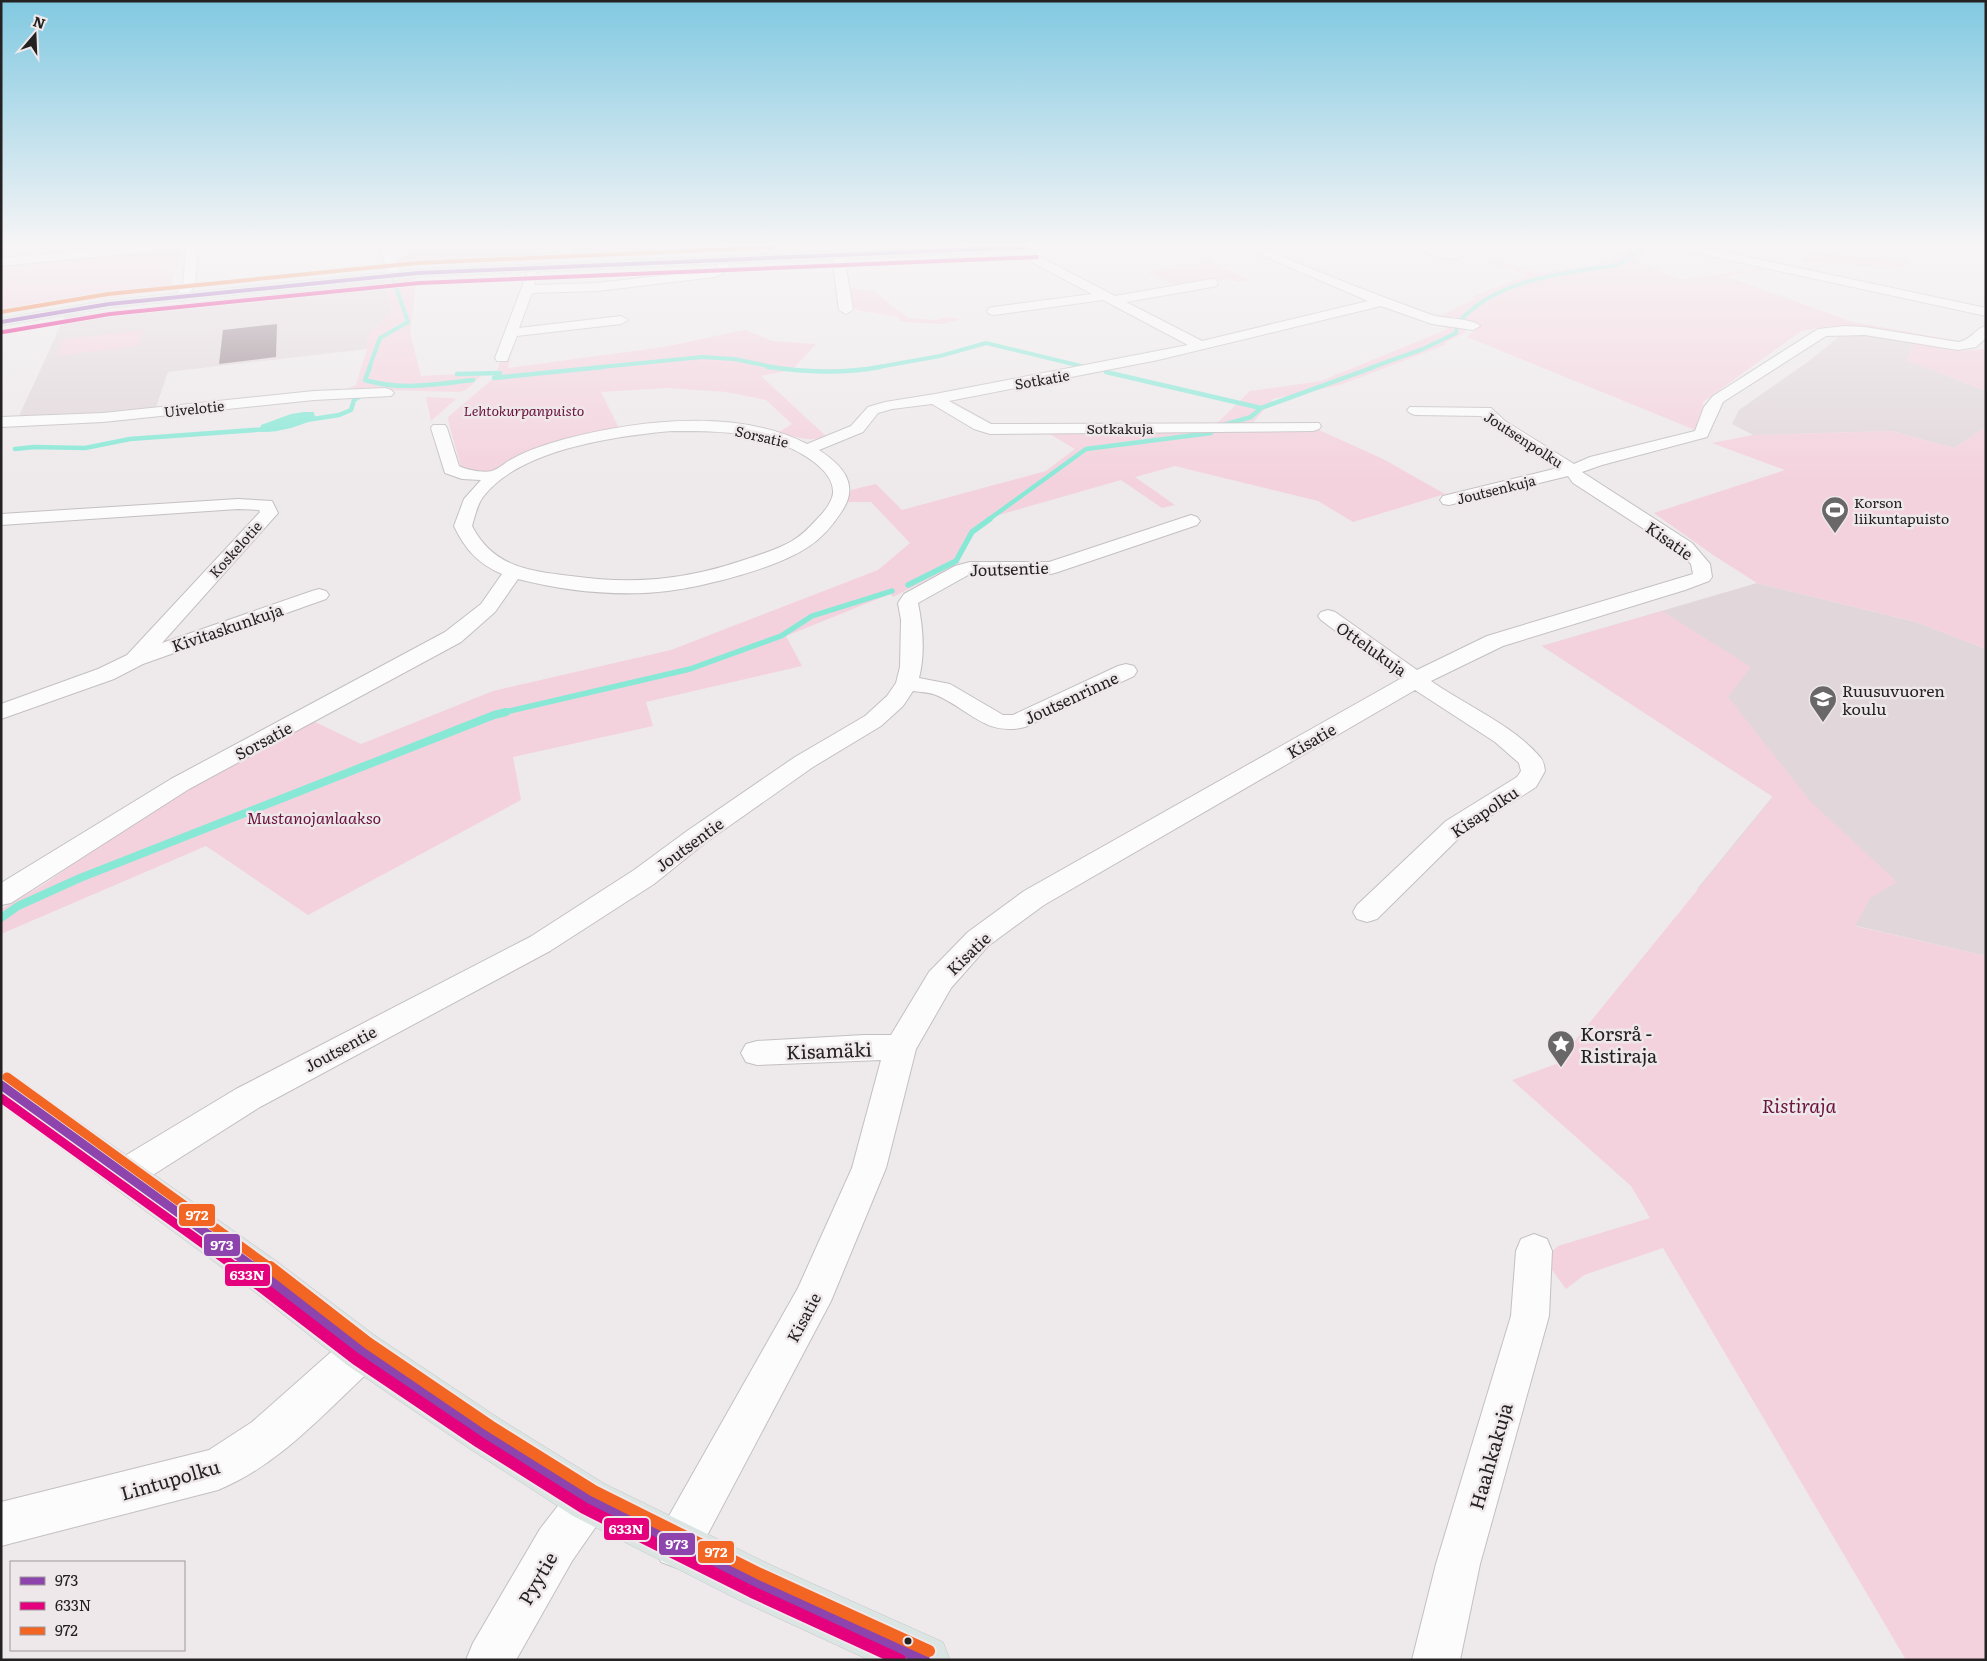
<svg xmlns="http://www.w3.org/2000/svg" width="1987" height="1661" font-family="Literata,serif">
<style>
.built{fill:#e1d7db}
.green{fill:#f4d2dd}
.water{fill:#88e8d6}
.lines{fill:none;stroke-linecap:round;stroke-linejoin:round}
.stream-far3{stroke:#88e8d6;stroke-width:4}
.stream-far2{stroke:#88e8d6;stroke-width:4.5}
.stream-far1{stroke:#88e8d6;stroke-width:5.5}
.stream{stroke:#88e8d6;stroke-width:8}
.building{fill:#95838b}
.minor-casing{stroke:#c4c0c2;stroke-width:2}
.major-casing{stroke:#c8c6c7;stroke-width:1}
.minor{fill:#fcfcfc;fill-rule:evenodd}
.major{fill:#dbe5e3;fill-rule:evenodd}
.bus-1-far2-casing{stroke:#efe8ea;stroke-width:5.5}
.bus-1-far1-casing{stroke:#efe8ea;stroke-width:13}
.bus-1-casing{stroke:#efe8ea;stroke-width:16}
.bus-2-far2-casing{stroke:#efe8ea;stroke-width:5.5}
.bus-2-far1-casing{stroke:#efe8ea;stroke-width:13}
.bus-2-casing{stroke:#efe8ea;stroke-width:16}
.bus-3-far2-casing{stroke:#efe8ea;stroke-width:5.5}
.bus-3-far1-casing{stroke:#efe8ea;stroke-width:13}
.bus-3-casing{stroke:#efe8ea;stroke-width:16}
.bus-1-far2{stroke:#8e44ad;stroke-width:4}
.bus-1-far1{stroke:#8e44ad;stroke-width:9}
.bus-1{stroke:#8e44ad;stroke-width:12}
.bus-2-far2{stroke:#e5007d;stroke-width:4}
.bus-2-far1{stroke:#e5007d;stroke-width:9}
.bus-2{stroke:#e5007d;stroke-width:12}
.bus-3-far2{stroke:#f26522;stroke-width:4}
.bus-3-far1{stroke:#f26522;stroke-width:9}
.bus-3{stroke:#f26522;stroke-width:12}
.bus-dot{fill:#232122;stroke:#efe8ea;stroke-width:2}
.labels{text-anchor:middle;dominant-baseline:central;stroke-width:5;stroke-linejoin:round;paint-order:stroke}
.far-street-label{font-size:14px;fill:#232122;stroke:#efe8ea}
.far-park-label{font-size:14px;font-style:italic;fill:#69123c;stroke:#efe8ea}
.far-poi-label{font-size:14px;fill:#232122;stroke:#efe8ea;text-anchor:start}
.street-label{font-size:16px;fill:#232122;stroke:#efe8ea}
.poi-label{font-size:16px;fill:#232122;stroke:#efe8ea;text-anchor:start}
.park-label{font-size:16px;font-style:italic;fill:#69123c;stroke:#efe8ea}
.near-poi-label{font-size:19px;fill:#232122;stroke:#efe8ea;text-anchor:start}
.near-street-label{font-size:19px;fill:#232122;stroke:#efe8ea}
.near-park-label{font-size:19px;font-style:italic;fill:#69123c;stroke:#efe8ea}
.line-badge{stroke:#efe8ea;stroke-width:2}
.badge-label{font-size:14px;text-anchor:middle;font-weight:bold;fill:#fff}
</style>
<rect width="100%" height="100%" fill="#eee9eb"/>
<!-- built -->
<path class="built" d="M384,281L391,311L368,335L367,349L168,372L155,410L18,418L65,316Z
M1851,335H1869L1914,343L1906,360L1986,391V427L1954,448L1892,431L1753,435L1732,424L1739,410L1809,361L1840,336Z
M1757,583L1916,622L1986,649V956L1697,889L1773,796L1542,646Z"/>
<!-- green -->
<path class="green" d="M422,247H567L558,253L539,257L402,267L397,260Z
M577,247H731L729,252L566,258Z
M1632,247H1649L1633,260L1681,279L1759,269L1768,270L1725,276L1853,322L1965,342L1955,343L1854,327L1830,326L1801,331L1703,402L1702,413L1695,430L1467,337L1478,327L1433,319L1475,299L1471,297L1528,275L1490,263L1497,261L1536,273L1574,269L1611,262Z
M155,249H182L170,290L60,304L1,315V264Z
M1813,253L1910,262L1901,270L1870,266L1800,262Z
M1210,262L1251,280L1238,282L1230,279L1177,286L1146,272Z
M417,277L410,333L421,376L482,373L481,376L466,390L459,392L347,389L356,385L367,349L368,335L391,311L384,281Z
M848,288L874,291L908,318L935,320L947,317L961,319L944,324L901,322L898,317L857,310L852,307Z
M1430,321L1469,327L1463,334L1444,343L1448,344L1340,385L1273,399L1251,425H1215L1250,391L1321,381L1448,329Z
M144,330L139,346L56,356L63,339Z
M745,330L772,341L816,344L792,370L761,376L826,436C810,443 796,437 779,432L792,424L766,400L726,392L667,388L601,392L619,428L493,474L461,467L448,420V417L495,377L501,360L510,359L508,368L664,347Z
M1914,343L1958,351L1986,349V391L1906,360Z
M426,397L452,398L456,399L431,421Z
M1986,427V649L1916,622L1757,583L1713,555L1654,513L1785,470L1712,443L1753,435L1892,431L1954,448Z
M1319,430L1383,459L1445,494L1353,522L1318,501L1175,466L1135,477L1175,505L1162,508L1121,480L992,517L971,532L956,562H961L893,597L890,594L786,636L802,666L646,702L653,726L513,757L521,800L308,915L206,846L1,934V909L43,885L128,826L170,800L313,721L361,744L493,691L671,650L878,570L910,543L871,502H847L851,490L876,484L902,510L1046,471L1075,449L1046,432Z
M1662,611L1751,667L1728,697L1811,802L1897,882L1870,898L1855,926L1986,956V1660H1906L1663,1248L1584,1275L1566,1289L1544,1259L1558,1246L1650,1218L1631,1186L1512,1080L1556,1064L1773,797L1542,646Z"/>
<!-- water -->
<path class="water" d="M304,412H314L315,418C306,425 270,435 260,431L261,425L291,414Z"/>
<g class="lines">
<!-- stream-far3 -->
<path class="stream-far3" d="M369,368L380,338L408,322L394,281
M591,368L702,357L734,359L778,368
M873,368L940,356L986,343L1085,367
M1370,368L1423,349L1456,333L1457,324C1496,278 1562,274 1617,265L1625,261L1641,247"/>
<!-- stream-far2 -->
<path class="stream-far2" d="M370,367L365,380C401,391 436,384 473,380
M768,367C806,372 842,374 880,367
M1106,372L1261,408
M457,374L500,373
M494,378L603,367
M306,420L339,415L351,410L354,400L359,397
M1220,426L1251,417L1261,408L1374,367
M15,449L34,447L85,448L130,439L268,429
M988,520L1086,449L1211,433"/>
<!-- stream-far1 -->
<path class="stream-far1" d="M908,585L956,561L972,532L990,519
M501,713L690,669L781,636L812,616L892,591"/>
<!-- stream -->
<path class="stream" d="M1,918L18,906L80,878L494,715L506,712"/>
</g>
<!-- building -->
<path class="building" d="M277,324L276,357L219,364L223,330Z"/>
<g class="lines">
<!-- minor casing -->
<g class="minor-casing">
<path id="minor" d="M120,247H168L163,250L1,266V258Z
M186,247H198L195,285L185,300L181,301L175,297L183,285Z
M380,247H392L401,276L399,279L395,280L389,276Z
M1010,247H1021L1115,296L1212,279L1216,280L1218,283L1216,286L1212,287L1126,302L1202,341L1368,301L1243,247H1259C1316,271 1374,294 1432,315C1443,319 1473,318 1480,326L1473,330L1432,324L1381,306L1158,360L949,401L991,424L1319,423L1321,426L1319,429L1313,431L990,434L974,429L932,404L892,409L878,413L863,432L819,450C842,465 860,484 842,511C833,525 822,538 808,547C777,568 706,586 668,591C619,597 565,591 518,579L495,612L461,642L189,789L11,903L1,905V883L171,779L445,632L481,604L502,574C478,564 465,549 454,526L464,499L481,480L462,479L445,473L431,428L433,425H445L447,428L459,466C467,470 483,473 492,471C499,469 506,462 512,459C528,450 547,444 565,439C638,420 737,408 807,444L851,426L868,407L885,402L935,394L1188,345L1103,300L994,315L989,314L987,311L989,308L994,307L1092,294L1011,251ZM672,431C702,431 733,431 763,438C784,443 835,465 833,493C832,502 824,512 818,518C810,527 802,535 792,541C778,549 762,554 747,559C686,580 634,585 571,576C529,571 493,567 472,526C475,516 477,505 483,497C519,449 616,436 672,431Z
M1418,247L1439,249L1438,247H1454L1465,254C1454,264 1428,256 1418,247Z
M1678,247H1701L1986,308V316L1683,250Z
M838,252L844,255L853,310L846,314L839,310L832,255Z
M725,255L731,259C728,270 726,274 714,277L597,291L532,293L519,328L621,316L628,320L621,324L517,336L507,361H497L495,358L528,271L532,270L538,274L534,285L597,283L712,270L717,268L721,257Z
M1845,326L1865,327L1958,342C1972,340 1974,329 1986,326V338L1976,347L1958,350L1865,335L1826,336L1723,402L1707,437L1602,465L1582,472L1692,543L1710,564L1712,577L1709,581L1685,590L1503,646L1431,681C1465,705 1513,725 1540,757C1544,761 1544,766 1545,771L1536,787L1464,833L1377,919L1367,922L1357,919L1353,912L1357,905L1446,821L1517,777L1521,771L1519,763L1495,742L1415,690L1044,905L988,946L951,988L916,1049L886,1168L831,1301L693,1562L677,1568L661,1562L655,1546L661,1530L798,1288L852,1168L881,1060L757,1065L746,1062L741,1053L746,1044L757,1041L864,1035H891L929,972L968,932L1024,891L1400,679L1321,620L1318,616L1321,612L1328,610L1335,612L1417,670L1487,636L1693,574L1691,564L1678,551L1573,483L1568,476L1449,505L1443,504L1440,500L1443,496L1558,468L1493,427L1481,416L1415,415L1410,413L1407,410L1410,407L1491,408L1505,421L1574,464L1590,457L1695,431L1704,407L1713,396L1818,329Z
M386,388L391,390L394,393L391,396L314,400L103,422L1,427V417L103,413L314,391Z
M238,499L272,501L278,513L162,643L312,591L319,589L326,591L329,595L326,599L143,664L114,679L1,719V704L98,669L127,655L260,512L259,510L238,509L1,525V514Z
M1191,515L1197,517L1200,521L1197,525L1058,572L1051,574H970L918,603C923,627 925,655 919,678L950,684L1003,715H1013L1118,666L1126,664L1134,666L1137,671L1134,676L1025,727C986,737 969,709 936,695C929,692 920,692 913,691L903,706L881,726L813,767L705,843L654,884L550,951L260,1107L137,1185L125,1189L113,1185L108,1174L113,1163L236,1089L530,937L634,870L687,831L795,757L865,716L887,696L896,683L900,667L901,620L898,603L904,594L955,566L970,562H1049Z
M1534,1234L1547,1239L1552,1251L1549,1316L1480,1564L1460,1660H1412L1436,1564L1511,1316L1516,1251L1521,1239Z
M362,1332L376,1337L382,1351L376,1365C328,1409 280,1465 218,1490L1,1546V1502L209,1450L252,1422L348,1337Z
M589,1478L604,1485L611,1500L604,1515L572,1561L516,1660H466L473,1643L540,1529L574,1485Z"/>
</g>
<!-- major casing -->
<g class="major-casing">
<path id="major" d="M934,247H1043L1037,251L418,277L109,308L1,326V318L109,300L418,269Z
M1,1071L13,1075L275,1260L377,1337L500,1419L605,1484L773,1566L943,1642L950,1660H869L739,1600L573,1516L470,1449L347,1365L247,1286L1,1104Z"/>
</g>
<!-- minor -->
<use href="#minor" class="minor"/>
<!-- major -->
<use href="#major" class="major"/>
<!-- bus-1-far2 casing -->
<g class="bus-1-far2-casing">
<path id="bus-1-far2" d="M1,322L109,304L418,273L1025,247"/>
</g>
<!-- bus-1-far1 casing -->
<g class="bus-1-far1-casing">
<path id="bus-1-far1" d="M1,1085L255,1268"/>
</g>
<!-- bus-1 casing -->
<g class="bus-1-casing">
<path id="bus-1" d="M253,1267L362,1351L485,1434L589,1500L756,1583L924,1660"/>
</g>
<!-- bus-2-far2 casing -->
<g class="bus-2-far2-casing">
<path id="bus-2-far2" d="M3,332L110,314L419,283L1037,257"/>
</g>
<!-- bus-2-far1 casing -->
<g class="bus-2-far1-casing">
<path id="bus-2-far1" d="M1,1098L237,1268"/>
</g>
<!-- bus-2 casing -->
<g class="bus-2-casing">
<path id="bus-2" d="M236,1267L356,1359L479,1442L584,1508L752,1592L900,1660"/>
</g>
<!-- bus-3-far2 casing -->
<g class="bus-3-far2-casing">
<path id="bus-3-far2" d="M1,312L108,294L417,263L773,247"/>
</g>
<!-- bus-3-far1 casing -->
<g class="bus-3-far1-casing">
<path id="bus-3-far1" d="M7,1077L271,1268"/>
</g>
<!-- bus-3 casing -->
<g class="bus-3-casing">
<path id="bus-3" d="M270,1267L368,1343L490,1426L594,1491L760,1574L929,1651"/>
</g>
<!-- bus-1-far2 -->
<use href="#bus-1-far2" class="bus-1-far2"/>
<!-- bus-1-far1 -->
<use href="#bus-1-far1" class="bus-1-far1"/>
<!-- bus-1 -->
<use href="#bus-1" class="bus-1"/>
<!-- bus-2-far2 -->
<use href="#bus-2-far2" class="bus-2-far2"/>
<!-- bus-2-far1 -->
<use href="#bus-2-far1" class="bus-2-far1"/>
<!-- bus-2 -->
<use href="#bus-2" class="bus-2"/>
<!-- bus-3-far2 -->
<use href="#bus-3-far2" class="bus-3-far2"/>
<!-- bus-3-far1 -->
<use href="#bus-3-far1" class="bus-3-far1"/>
<!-- bus-3 -->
<use href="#bus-3" class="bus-3"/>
</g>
<!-- sky -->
<linearGradient id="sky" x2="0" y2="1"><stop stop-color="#81c9e1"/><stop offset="0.51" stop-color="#f7f5f6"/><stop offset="1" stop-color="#f7f5f6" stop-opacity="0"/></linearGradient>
<rect width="1987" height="480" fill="url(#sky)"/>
<!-- icons -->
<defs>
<g id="stadium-pin" transform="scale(1.4375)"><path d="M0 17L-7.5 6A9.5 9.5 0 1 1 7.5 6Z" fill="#6a6768" stroke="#efe8ea"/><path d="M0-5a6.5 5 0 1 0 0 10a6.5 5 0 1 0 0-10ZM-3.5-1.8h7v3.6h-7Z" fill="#fff"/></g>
<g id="school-pin" transform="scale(1.4375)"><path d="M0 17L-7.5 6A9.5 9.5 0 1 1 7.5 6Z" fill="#6a6768" stroke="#efe8ea"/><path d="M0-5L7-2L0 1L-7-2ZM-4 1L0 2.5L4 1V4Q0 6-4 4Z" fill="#fff"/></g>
<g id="sight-pin" transform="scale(1.4375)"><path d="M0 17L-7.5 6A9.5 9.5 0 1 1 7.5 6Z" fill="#6a6768" stroke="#efe8ea"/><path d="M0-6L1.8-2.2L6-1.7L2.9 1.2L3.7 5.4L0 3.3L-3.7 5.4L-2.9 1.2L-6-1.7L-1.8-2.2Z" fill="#fff"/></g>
</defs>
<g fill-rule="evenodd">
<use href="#stadium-pin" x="1835" y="510"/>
<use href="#school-pin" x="1823" y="699"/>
<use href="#sight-pin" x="1561" y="1044"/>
</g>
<!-- markers -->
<circle class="bus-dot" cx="908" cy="1641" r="4.5"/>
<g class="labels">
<!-- far-street labels -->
<g class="far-street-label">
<text transform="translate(1042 379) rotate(-10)">Sotkatie</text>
<text transform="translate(194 408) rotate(-6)">Uivelotie</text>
<text x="1120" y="428">Sotkakuja</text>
<text transform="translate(762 436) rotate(13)">Sorsatie</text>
<text transform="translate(1524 439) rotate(33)">Joutsenpolku</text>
<text transform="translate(1496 489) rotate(-14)">Joutsenkuja</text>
<text transform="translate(235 549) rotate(-48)">Koskelotie</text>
</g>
<!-- far-park labels -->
<g class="far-park-label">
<text x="524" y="410">Lehtokurpanpuisto</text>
</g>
<!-- far-poi labels -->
<g class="far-poi-label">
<text x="1854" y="502">Korson<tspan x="1854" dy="16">liikuntapuisto</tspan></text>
</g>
<!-- street labels -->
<g class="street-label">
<text transform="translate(1670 540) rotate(35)">Kisatie</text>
<text transform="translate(1009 568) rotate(-2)">Joutsentie</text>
<text transform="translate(227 627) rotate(-19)">Kivitaskunkuja</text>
<text transform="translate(1372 648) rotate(35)">Ottelukuja</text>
<text transform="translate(1071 697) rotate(-25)">Joutsenrinne</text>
<text transform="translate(263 740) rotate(-28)">Sorsatie</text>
<text transform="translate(1311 740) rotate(-30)">Kisatie</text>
<text transform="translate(1484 811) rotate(-34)">Kisapolku</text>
<text transform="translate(689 844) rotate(-36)">Joutsentie</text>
<text transform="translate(968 953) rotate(-44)">Kisatie</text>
<text transform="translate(340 1048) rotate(-28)">Joutsentie</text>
<text transform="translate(803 1317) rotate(-62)">Kisatie</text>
</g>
<!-- poi labels -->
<g class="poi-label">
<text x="1842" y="690">Ruusuvuoren<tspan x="1842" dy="18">koulu</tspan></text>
</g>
<!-- park labels -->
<g class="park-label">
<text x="314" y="817">Mustanojanlaakso</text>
</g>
<!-- near-poi labels -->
<g class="near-poi-label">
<text x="1580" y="1033">Korsrå -<tspan x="1580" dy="22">Ristiraja</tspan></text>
</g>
<!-- near-street labels -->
<g class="near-street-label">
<text transform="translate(829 1050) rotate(-2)">Kisamäki</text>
<text transform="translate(1490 1456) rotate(-74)">Haahkakuja</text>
<text transform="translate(170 1479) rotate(-16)">Lintupolku</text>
<text transform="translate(537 1578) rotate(-60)">Pyytie</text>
</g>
<!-- near-park labels -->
<g class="near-park-label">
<text x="1799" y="1105">Ristiraja</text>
</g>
</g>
<g class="line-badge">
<rect x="178" y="1203" width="38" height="24" rx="5" fill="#f26522"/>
<rect x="203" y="1233" width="38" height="24" rx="5" fill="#8e44ad"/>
<rect x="224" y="1263" width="47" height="24" rx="5" fill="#e5007d"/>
<rect x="603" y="1517" width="47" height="24" rx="5" fill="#e5007d"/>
<rect x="658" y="1532" width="38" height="24" rx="5" fill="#8e44ad"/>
<rect x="697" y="1540" width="38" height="24" rx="5" fill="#f26522"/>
</g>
<g class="badge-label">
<text x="197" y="1220">972</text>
<text x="222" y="1250">973</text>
<text x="247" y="1280">633N</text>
<text x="626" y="1534">633N</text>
<text x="677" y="1549">973</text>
<text x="716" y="1557">972</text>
</g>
<!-- border -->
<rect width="1987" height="1661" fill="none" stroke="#232122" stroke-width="5"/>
<!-- legend -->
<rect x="10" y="1561" width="175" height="90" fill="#efe8ea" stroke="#9d989a"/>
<rect x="20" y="1577" width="25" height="8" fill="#8e44ad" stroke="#9d989a"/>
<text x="55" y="1586" font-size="15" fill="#232122">973</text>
<rect x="20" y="1602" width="25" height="8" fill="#e5007d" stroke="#9d989a"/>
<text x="55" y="1611" font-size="15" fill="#232122">633N</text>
<rect x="20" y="1627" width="25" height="8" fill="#f26522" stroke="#9d989a"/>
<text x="55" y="1636" font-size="15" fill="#232122">972</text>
<!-- north arrow -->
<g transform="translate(35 35) rotate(19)" stroke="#efe8ea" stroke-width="4" paint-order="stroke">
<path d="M0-4L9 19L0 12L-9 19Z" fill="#232122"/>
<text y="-8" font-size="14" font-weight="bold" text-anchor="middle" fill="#232122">N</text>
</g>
</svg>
